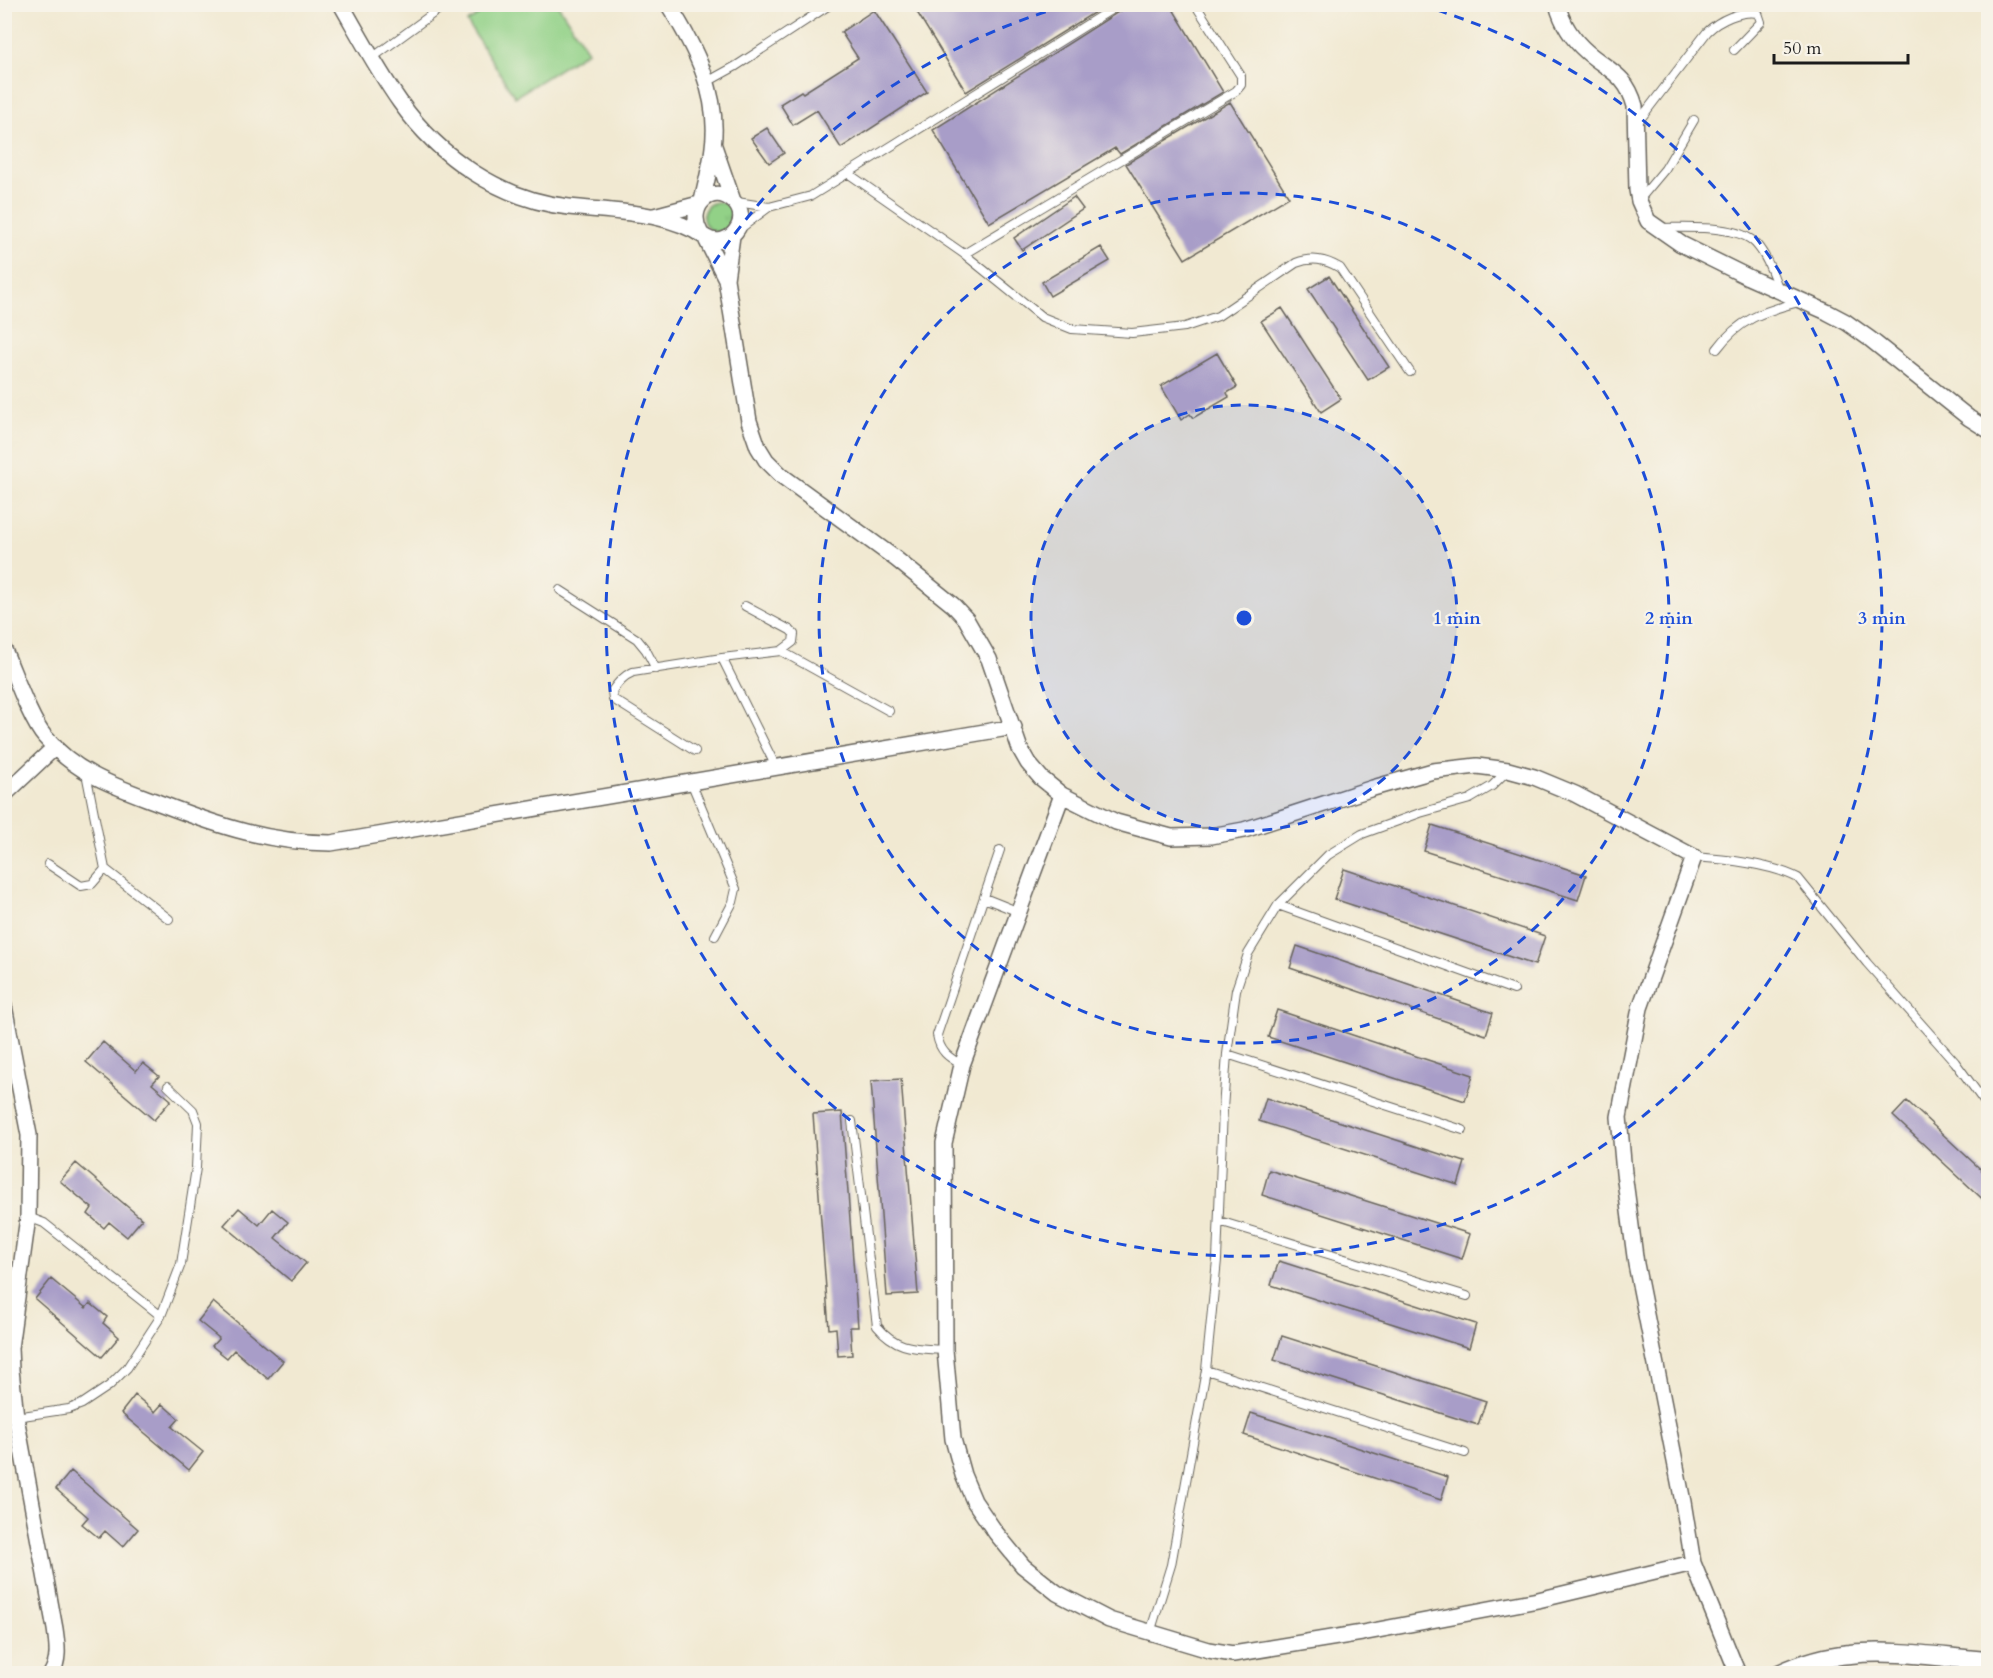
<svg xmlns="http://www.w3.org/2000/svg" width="1993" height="1678" font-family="Cardo,serif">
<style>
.grass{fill:url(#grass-tufts);stroke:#577652;stroke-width:1.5}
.garden{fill:#92d187;stroke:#577652;stroke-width:1.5}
.building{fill:#a89dc8}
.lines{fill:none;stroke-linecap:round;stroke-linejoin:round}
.service-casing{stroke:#67645c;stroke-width:10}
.minor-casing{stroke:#67645c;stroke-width:18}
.tertiary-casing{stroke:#67645c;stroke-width:21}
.service{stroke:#fff;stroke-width:8}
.minor{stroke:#fff;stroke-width:15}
.tertiary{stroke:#fff;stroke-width:18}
.ring{fill:none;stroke:#1d4ed8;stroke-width:3;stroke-dasharray:10 8}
.centre{fill:#1d4ed8;stroke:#f7f3e8;stroke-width:3}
.ring-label{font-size:18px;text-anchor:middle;font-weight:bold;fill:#1d4ed8;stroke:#f7f3e8;stroke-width:4.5;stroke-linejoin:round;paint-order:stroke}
</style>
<defs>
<pattern id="grass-tufts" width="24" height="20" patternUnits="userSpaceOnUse" patternTransform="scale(1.5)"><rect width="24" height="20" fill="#92d187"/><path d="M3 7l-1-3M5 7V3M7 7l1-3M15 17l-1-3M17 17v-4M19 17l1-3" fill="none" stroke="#7db374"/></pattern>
</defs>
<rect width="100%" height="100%" fill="#f7f3e8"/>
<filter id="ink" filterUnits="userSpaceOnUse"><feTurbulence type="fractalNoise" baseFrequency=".0167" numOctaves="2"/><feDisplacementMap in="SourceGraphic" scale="12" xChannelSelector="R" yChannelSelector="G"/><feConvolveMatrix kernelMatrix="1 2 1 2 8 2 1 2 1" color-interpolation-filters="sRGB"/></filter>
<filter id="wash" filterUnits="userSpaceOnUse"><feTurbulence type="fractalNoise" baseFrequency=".008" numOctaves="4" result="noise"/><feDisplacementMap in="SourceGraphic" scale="24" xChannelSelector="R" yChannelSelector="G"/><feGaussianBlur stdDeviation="1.35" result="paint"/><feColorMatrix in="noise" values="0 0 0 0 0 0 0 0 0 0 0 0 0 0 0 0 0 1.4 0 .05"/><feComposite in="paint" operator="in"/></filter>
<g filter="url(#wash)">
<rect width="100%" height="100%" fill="#f1e9d2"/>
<!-- grass -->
<path class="grass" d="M703 217a15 15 0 1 1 30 0a15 15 0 1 1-30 0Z"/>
<!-- garden -->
<path class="garden" d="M495,5H558L588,51L515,97L467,22Z"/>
<g id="blocks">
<!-- building -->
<path class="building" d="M912,4H1108L966,92Z
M1126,4H1170L1223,92L1120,154L1115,148L989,223L933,130L1123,9Z
M874,10L927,92L841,148L817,110L793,125L780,104L801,91L803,93L858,58L841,32Z
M1230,102L1289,197L1185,259L1126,164Z
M767,128L784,153L769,163L751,138Z
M1074,197L1083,209L1022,250L1014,238Z
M1101,247L1110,261L1050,296L1042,282Z
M1329,276L1389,367L1368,380L1308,289Z
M1282,308L1341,399L1321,412L1261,321Z
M1217,353L1237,387L1227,393L1229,397L1193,418L1190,414L1181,420L1161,386Z
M1432,825L1586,875L1578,900L1424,851Z
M1344,869L1545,936L1535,965L1334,899Z
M1297,946L1493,1013L1486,1035L1290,968Z
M1277,1010L1473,1075L1465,1101L1268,1037Z
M103,1042L136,1071L143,1063L159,1076L152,1084L171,1100L154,1120L86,1062Z
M901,1079L918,1294L887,1296L871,1081Z
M1266,1098L1465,1162L1458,1185L1259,1121Z
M1907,1101L1989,1177V1205L1893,1116Z
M842,1112L858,1327H850L852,1355L838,1356L836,1328L829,1329L813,1114Z
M76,1163L142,1219L127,1237L109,1222L104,1228L88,1214L92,1208L60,1181Z
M1269,1170L1470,1234L1462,1259L1262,1195Z
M239,1208L259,1225L272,1209L288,1222L275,1238L306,1263L291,1281L224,1225Z
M1279,1261L1476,1324L1469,1348L1271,1285Z
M51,1279L86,1308L90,1303L107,1317L103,1323L119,1337L102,1357L35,1299Z
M213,1302L283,1361L268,1379L234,1350L227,1358L212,1346L219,1338L198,1321Z
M1282,1336L1486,1401L1478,1425L1274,1360Z
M135,1395L155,1412L162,1404L179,1419L172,1427L203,1452L189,1470L121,1413Z
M1251,1413L1448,1477L1441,1500L1244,1435Z
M71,1471L138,1529L123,1547L105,1531L99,1538L82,1524L88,1517L56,1489Z"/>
</g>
</g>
<g filter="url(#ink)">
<use href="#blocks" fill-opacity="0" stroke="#67645c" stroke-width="1.5"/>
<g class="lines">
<!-- service casing -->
<g class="service-casing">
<path id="service" d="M426,4L432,14
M372,58L446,4
M707,82L736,66L831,4
M1638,122L1707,32C1719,20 1741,10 1758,13L1761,22L1734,50
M849,174L964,254L1042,317L1072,329L1132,333L1185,327L1218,316L1296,263C1312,257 1325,259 1340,268L1410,372
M1639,200L1665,169L1694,120
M737,202L769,207L811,196L1120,4
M741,228L769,207
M1661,228C1685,228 1739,224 1756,244C1767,256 1773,275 1779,290
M964,254L1236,91L1241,85V76L1195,4
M1717,349C1739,319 1764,311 1799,302
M560,590L637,639L646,650L656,669
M781,651L889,711
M722,658L781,651L793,642L794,634L790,630L745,606
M695,751L613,699L612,691C618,683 623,676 633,672L722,658L776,767
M86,773L105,869L169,919
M691,782L736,889L733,902L715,936
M1694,857C1724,859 1771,864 1798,878L1867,963L1955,1062L1988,1107
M48,864L81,886L92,884L105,869
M984,898L1019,912
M1278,905L1514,990
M1227,1054L1463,1130
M962,1065C948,1057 940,1052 937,1035L1000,850
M852,1121L877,1326C897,1350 915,1348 945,1350
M28,1217L44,1223L161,1316
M1219,1221L1467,1296
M1206,1370L1465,1453
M16,1417L69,1409L82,1404L109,1386L127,1368L161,1316L181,1264L196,1168L198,1123L193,1110L168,1086
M1150,1633L1171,1565L1206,1370L1217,1260L1223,1109L1227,1054L1236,990L1248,954L1278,905L1328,855L1362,834L1420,813L1470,799L1492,786L1507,771"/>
</g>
<!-- minor casing -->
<g class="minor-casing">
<path id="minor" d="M341,4C360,37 378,71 400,102C439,157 501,200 569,207C614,212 667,211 705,237C728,252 754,219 733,201C712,182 686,207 700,232
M668,4C695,47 720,95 713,147C711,165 706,183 702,201
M1557,4C1562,23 1572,39 1587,52C1609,71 1626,74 1635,106L1637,190L1639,201L1648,221L1681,244L1748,277L1827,312L1846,322L1870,339L1969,418L1988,430
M714,146L733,201
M654,216L699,204
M732,236L726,279L749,421L758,447L766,460L782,476L896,559L953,605L966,619L989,659L1020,749L1028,763L1041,778L1062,795L1116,822L1171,837L1211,836L1244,830L1373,788L1433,771L1477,766L1508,770L1534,777L1575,794L1694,857L1640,1008L1619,1117L1624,1173L1636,1264L1683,1502L1693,1563L1738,1674
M705,237L726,279
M4,650C14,672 30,720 45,737C77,775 118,787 162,804C219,826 270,843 331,843L1014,727
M4,795L55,747
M1062,795L962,1065L944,1143L945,1350L953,1439L963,1475L974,1501L996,1533L1023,1566L1057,1593L1109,1620L1209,1650L1233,1654L1362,1633L1538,1600L1693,1563
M4,1006L29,1135L28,1217L10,1348L11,1370L16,1417L55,1629C57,1644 60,1660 51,1674"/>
</g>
<!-- tertiary casing -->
<g class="tertiary-casing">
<path id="tertiary" d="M1779,1674C1801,1664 1826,1656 1850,1654C1893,1649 1945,1658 1988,1661"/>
</g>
<!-- service -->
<use href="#service" class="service"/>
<!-- minor -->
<use href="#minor" class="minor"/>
<!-- tertiary -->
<use href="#tertiary" class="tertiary"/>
</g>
</g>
<!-- distance rings -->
<circle cx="1244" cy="618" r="213" fill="#1d4ed8" fill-opacity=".12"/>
<g class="ring">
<circle cx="1244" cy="618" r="213"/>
<circle cx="1244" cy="618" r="425"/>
<path d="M1420 5A638 638 0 1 1 1068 5"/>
</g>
<circle cx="1244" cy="618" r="9" class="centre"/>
<g class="ring-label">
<text x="1457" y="624">1 min</text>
<text x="1669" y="624">2 min</text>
<text x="1882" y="624">3 min</text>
</g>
<!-- margin -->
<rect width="1993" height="1678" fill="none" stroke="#f7f3e8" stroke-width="24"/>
<!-- scale -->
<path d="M1774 54v9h134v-9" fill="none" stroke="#1c1c1c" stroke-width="3"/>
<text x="1783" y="54" font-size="18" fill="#1c1c1c" stroke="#f7f3e8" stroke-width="4.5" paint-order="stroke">50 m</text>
</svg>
